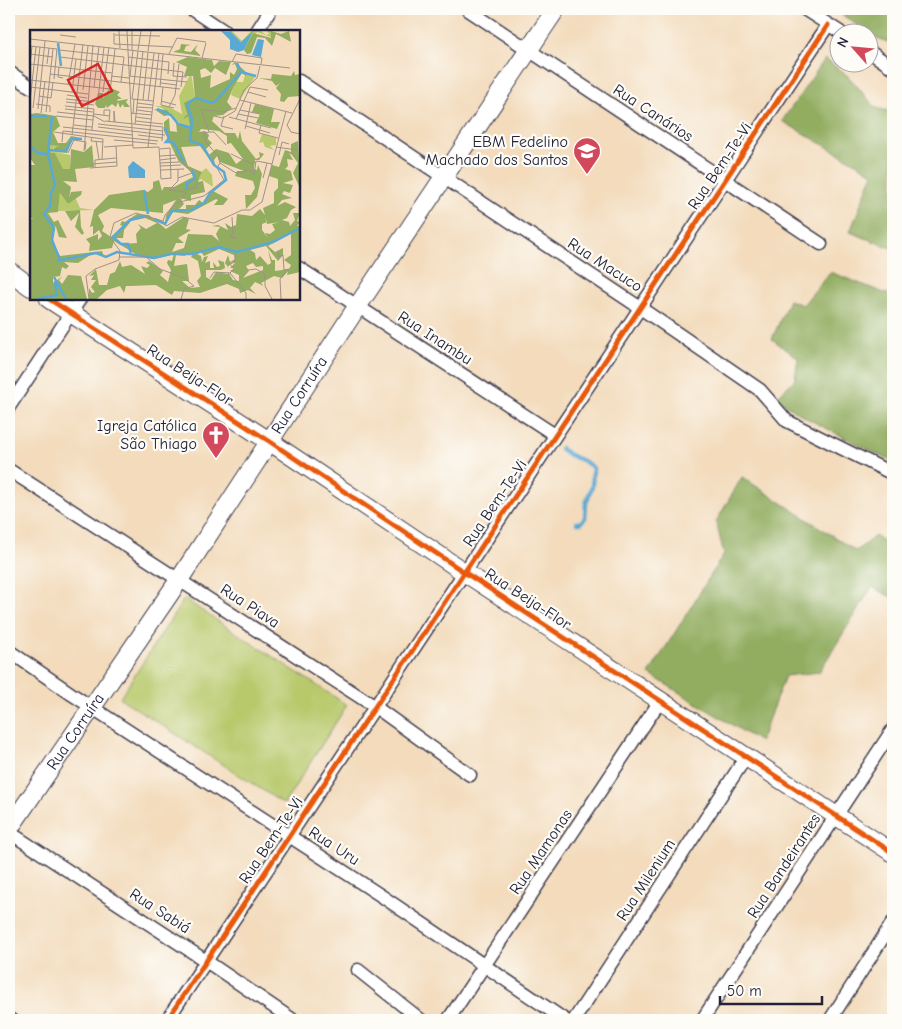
<svg xmlns="http://www.w3.org/2000/svg" width="902" height="1029" font-family="'Comic Neue',sans-serif">
<style>
.green{fill:#b8c96c;stroke:#6d7654}
.forest{fill:#92ad60;stroke:#5a684e}
.lines{fill:none;stroke-linecap:round;stroke-linejoin:round}
.stream{stroke:#5aa9d4;stroke-width:4.5}
.street-casing{stroke:#413e4e;stroke-width:15}
.secondary-casing{stroke:#413e4e;stroke-width:20}
.street{stroke:#fff;stroke-width:12}
.secondary{stroke:#fff;stroke-width:18}
.cycleway-casing{stroke:#fdfcf7;stroke-width:8}
.cycleway{stroke:#e8590c;stroke-width:5}
.labels{text-anchor:middle;dominant-baseline:central;stroke-width:4.5;stroke-linejoin:round;paint-order:stroke}
.street-label{font-size:16px;fill:#22223b;stroke:#fdfcf7}
.poi-label{font-size:16px;fill:#22223b;stroke:#fdfcf7;text-anchor:end}
.inset-river{fill:none;stroke:#5aa9d4;stroke-width:2.5}
.inset-road{fill:none;stroke:#9f9188;stroke-width:1}
.view{fill:#d62828;fill-opacity:0.15;stroke:#d62828;stroke-width:2.5}
.inset-edge{fill:none;stroke:#22223b;stroke-width:2.5}
</style>
<rect width="100%" height="100%" fill="#fdfcf7"/>
<filter id="ink" filterUnits="userSpaceOnUse"><feTurbulence type="fractalNoise" baseFrequency=".02" numOctaves="2"/><feDisplacementMap in="SourceGraphic" scale="10" xChannelSelector="R" yChannelSelector="G"/><feConvolveMatrix kernelMatrix="1 2 1 2 8 2 1 2 1" color-interpolation-filters="sRGB"/></filter>
<filter id="wash" filterUnits="userSpaceOnUse"><feTurbulence type="fractalNoise" baseFrequency=".0096" numOctaves="4" result="noise"/><feDisplacementMap in="SourceGraphic" scale="20" xChannelSelector="R" yChannelSelector="G"/><feGaussianBlur stdDeviation="1.12" result="paint"/><feColorMatrix in="noise" values="0 0 0 0 0 0 0 0 0 0 0 0 0 0 0 0 0 1.4 0 .05"/><feComposite in="paint" operator="in"/></filter>
<g filter="url(#wash)">
<rect width="100%" height="100%" fill="#f3dbbc"/>
<!-- green -->
<path class="green" d="M184,599L347,705L284,804L120,698Z"/>
<!-- forest -->
<path class="forest" d="M834,9H893V44L872,36L870,32H867Z
M825,59L848,76L876,108L893,112V249L850,232L873,173L782,121Z
M830,272L887,294H893V462L806,418L776,398L795,379L798,358L772,339L789,300L803,305Z
M742,477L856,551L875,536L893,547V598L872,587L819,672L785,676L760,742L649,674L724,554L716,522Z"/>
<g class="lines">
<!-- stream -->
<path class="stream" d="M561,448C567,458 583,457 593,468L592,487L586,503L585,518L580,523H577"/>
</g>
</g>
<g filter="url(#ink)">
<g class="lines">
<!-- street casing -->
<g class="street-casing">
<path id="street" d="M191,9L224,31
M467,9L821,244
M804,9L840,32
M257,31L271,9
M870,52L893,68
M9,72L31,87
M299,81L639,307L760,390L787,421L893,474
M299,268L555,435
M9,407L80,299
M9,470L374,706L470,775
M9,651L73,695L383,897L565,1020
M9,832L206,961L293,1020
M358,970L421,1020
M9,1019L11,1020
M167,1020L828,25
M448,1020L660,701
M574,1020L746,757
M702,1020L893,729
M830,1020L893,922"/>
</g>
<!-- secondary casing -->
<g class="secondary-casing">
<g id="secondary">
<path d="M9,271L31,287"/>
<path d="M49,299L269,441L464,572L893,853"/>
<path id="s1" d="M9,829L179,580L357,307L556,9"/>
</g>
</g>
<!-- street -->
<use href="#street" class="street"/>
<!-- secondary -->
<use href="#secondary" class="secondary"/>
<!-- cycleway casing -->
<g class="cycleway-casing">
<path id="cycleway" d="M49,299L269,441L464,572L893,853
M167,1020L828,25"/>
</g>
<!-- cycleway -->
<use href="#cycleway" class="cycleway"/>
</g>
</g>
<!-- icons -->
<defs>
<g id="school-pin" transform="scale(1.4375)"><path d="M0 17L-7.5 6A9.5 9.5 0 1 1 7.5 6Z" fill="#d1495b" stroke="#fdfcf7"/><path d="M0-5L7-2L0 1L-7-2ZM-4 1L0 2.5L4 1V4Q0 6-4 4Z" fill="#fff"/></g>
<g id="church-pin" transform="scale(1.4375)"><path d="M0 17L-7.5 6A9.5 9.5 0 1 1 7.5 6Z" fill="#d1495b" stroke="#fdfcf7"/><path d="M-1.2-6h2.4v3.5h3.3v2.4h-3.3V6h-2.4V-.1h-3.3v-2.4h3.3Z" fill="#fff"/></g>
</defs>
<g fill-rule="evenodd">
<use href="#school-pin" x="587" y="151"/>
<use href="#church-pin" x="216" y="435"/>
</g>
<g class="labels">
<!-- street labels -->
<g class="street-label">
<text transform="translate(653 113) rotate(33)">Rua Canários</text>
<text transform="translate(720 166) rotate(-56)">Rua Bem-Te-Vi</text>
<text transform="translate(605 265) rotate(33)">Rua Macuco</text>
<text transform="translate(435 338) rotate(33)">Rua Inambu</text>
<text transform="translate(190 375) rotate(33)">Rua Beija-Flor</text>
<text stroke="none"><textPath href="#s1" startOffset="522">Rua Corruíra</textPath></text>
<text transform="translate(495 503) rotate(-56)">Rua Bem-Te-Vi</text>
<text transform="translate(528 599) rotate(33)">Rua Beija-Flor</text>
<text transform="translate(250 606) rotate(33)">Rua Piava</text>
<text stroke="none"><textPath href="#s1" startOffset="118">Rua Corruíra</textPath></text>
<text transform="translate(271 840) rotate(-56)">Rua Bem-Te-Vi</text>
<text transform="translate(334 846) rotate(33)">Rua Uru</text>
<text transform="translate(541 852) rotate(-56)">Rua Mamonas</text>
<text transform="translate(784 866) rotate(-57)">Rua Bandeirantes</text>
<text transform="translate(646 880) rotate(-57)">Rua Milenium</text>
<text transform="translate(160 911) rotate(33)">Rua Sabiá</text>
</g>
<!-- poi labels -->
<g class="poi-label">
<text x="568" y="142">EBM Fedelino<tspan x="568" dy="18">Machado dos Santos</tspan></text>
<text x="197" y="426">Igreja Católica<tspan x="197" dy="18">São Thiago</tspan></text>
</g>
</g>
<!-- overview -->
<g transform="translate(30 30)">
<rect width="270" height="270" fill="#f3dbbc"/>
<path d="M198,1H202L212,11L221,1H231L236,5L239,4L237,1H241L243,8L227,2L214,20L221,3L213,11L211,12ZM216,42L225,47L210,69L201,65L205,52H213ZM161,43L165,67L159,70L156,87L161,90L160,96L152,95L132,78L125,76H137L152,84L149,66ZM232,104L246,108V115L240,116L244,120L235,117L233,112L229,113ZM26,114L29,117L23,118L25,122L40,125V139L33,140L25,123H21L20,115ZM176,138L182,145L183,157L171,149L167,152L168,145ZM30,163L38,174L45,167L50,178L64,180L28,181Z" fill="#b8c96c"/>
<path d="M241,1L251,4L259,1L261,12L246,4L242,16L235,8L227,7L221,23L217,24L214,20L223,3L241,8ZM151,14L161,15L156,16L154,21L161,22L168,14L165,20L171,26L143,22L150,19ZM158,27L182,30L184,36L189,31L201,32L196,45L185,38L181,43L175,38L170,40L171,48L181,45L180,58L200,49V42L204,45L207,39L205,34L202,35L205,32L217,43L216,46L212,43L204,56L197,72L202,78L193,85L184,86L182,91L195,103H205L208,109L210,101L212,111L226,129L230,127L229,122L234,124L229,130H225L224,139L227,140L228,135L232,144L227,167L216,179L215,165H221L225,158L223,151L205,146L207,141H214L190,132L187,126L184,130L186,138L170,116L151,117L158,136L172,142L167,152L173,151L175,162L161,165V171L150,168L154,174L149,179H156V175H165L169,170L173,173L183,161L198,169L193,175H184L188,170L186,169L158,184L143,182L135,194L136,185L146,170L133,175V183L81,178L68,185L74,196L72,201L81,207L93,196L90,195L92,191L95,192L107,184L119,185L136,199L154,187L159,189L156,199L161,200L148,208L154,213H146L142,222L154,218L158,204L182,205L189,211L186,204L190,197L182,196L188,195L198,200L195,193L201,197L206,195L207,184L222,186L230,179L235,185L233,178L244,173V162L248,158V149L239,146L242,135L249,137L255,120L261,122V114L268,111L270,158L263,143L268,133L262,125L259,123L263,130L257,129L258,136L255,139L261,141L263,150L253,153L263,155L260,163L254,161L252,164L262,168L252,170L247,176L255,172L266,177L261,180L257,188L252,190L259,192L260,196L265,190L263,183H270L267,191L270,192L267,196H270V242L257,245L258,241L252,248L244,246L231,253L234,256L225,252L220,258L226,264L218,260L210,263L209,259L197,254L170,263L144,261L142,265L126,255L100,256H96L94,263L90,256L77,260L67,269H59V258L62,263L65,262L61,257L66,250H61L64,245L59,246L66,239L69,255H77L80,244L85,242L90,231L92,237L101,235L115,244L111,236L117,238L120,235L116,233L119,231L133,241L130,245L138,252L141,240L137,233L138,230L142,231L144,224L123,229L109,226L84,211L82,218L59,221L60,214L56,209L68,204V210L72,206L69,200L63,205V196L60,197L64,180L79,165L113,160L118,162L123,158V152L129,150L132,161L134,157H144L163,147L162,142L149,132L134,101V92L139,88L140,101L147,102L146,92L140,85L134,86L124,79L137,80L148,93L160,96L158,87L153,89L157,84L154,73L165,67L163,46H154L157,37L146,32ZM171,99L189,101L197,106V114L201,113L213,129L206,134L199,123L186,119L179,125L176,119L182,113L178,109L177,112L179,105L175,101L169,102ZM235,187L237,194L250,192L242,194L245,200L240,204L235,203L238,208L232,200V194L237,192ZM115,188L127,193L116,199L108,194L111,198L106,204L107,213L92,214L85,208H93L94,200L101,191ZM261,203V225L254,230L261,235L259,239L245,241V230H242L238,220L241,233L238,235L230,226L226,230L225,223L220,220L236,216L248,231L253,225V218L245,222L238,216ZM189,219L204,225L205,229L200,232L198,225L195,233L198,237L202,232L205,233L200,238H205L200,241L209,245V251L203,250L198,242V244L186,242L181,250L176,247V240H191L195,238L194,232L188,230L190,236L187,237L183,232L184,238H180V231L175,233L178,226L174,227L172,232L171,226L167,224L171,222L174,226ZM156,223L163,224L161,227L168,231L171,246L167,251L170,257L160,258L152,251H159L157,234L144,236L146,225L155,226ZM223,233L226,237L233,236V240L213,248L219,241L216,236ZM264,41L265,45L270,44V66L258,67L254,72L250,71L251,64L246,58L250,53L246,56L242,51L228,48L241,49L242,44L261,46ZM81,58L90,62L87,65L92,69H88L87,71L98,69L96,72L100,77H94L93,74L90,78L88,72L86,77L84,71L86,77L82,74L77,78L76,75L75,78H68L65,74L68,63H73V68L79,59L80,65ZM225,74L244,79L241,92H250L247,99L226,93L230,84L222,82ZM7,83L26,86L30,96L23,102L28,113H36L41,106L51,108L42,110L37,123L25,122L24,118L29,116L20,115L21,123H25L33,139H40L41,119L54,122L62,115L64,137L45,139L47,152L33,151L41,157L39,168L41,162L52,161L51,165L38,174L30,163L28,182L18,183L24,192L28,190L37,208L29,207L26,197L23,196V212L30,226L72,221L74,227L65,222L48,233L34,232L39,236L36,239L32,237L30,246L23,247V253L33,246L29,250L32,254L38,245L51,246L57,269H0V190L3,188H0V135H5L0,128V84ZM50,180L51,197L54,203L52,205L45,197L49,183L41,191L35,181Z" fill="#92ad60" fill-rule="evenodd"/>
<path d="M191,1L201,2L211,12L223,1L214,20L208,22L200,19V10ZM228,9L234,10L231,27L222,25ZM103,131L115,140V148H99L98,137Z" fill="#5aa9d4"/>
<path class="inset-river" d="M28,13L31,36M211,42L226,46M127,79L141,85L148,94L161,98M0,86H17M22,86L18,124L25,155L21,163L20,176L14,184L24,198L22,210L30,230M135,98L139,108L136,112H143L154,132M1,117L7,123L17,124M19,120L36,121L42,109H52M157,159V153L165,149L162,140M114,160L118,184M124,189L135,194L142,181L161,180L174,173L180,163L196,150L194,142L184,135L172,115L160,111L162,90L157,74L166,68L182,73L187,70L211,42L207,33M101,223L98,214H91L83,207L100,190L116,186M27,231L66,223L76,227L87,222L124,228L141,224H162L189,217L207,222L243,212L270,198M24,247L36,269M7,269L27,265L25,251"/>
<path class="inset-road" d="M89,1L90,18M97,1L103,118L129,117L131,149L141,148M102,1V20M84,3V14L143,17M30,5L46,7M85,5L130,6M0,9L260,38M0,16L27,19L24,49M29,20L94,27L91,52M108,20L111,1M118,21L121,1M0,24L23,27M139,24L147,8L176,12M30,27L153,42L151,57M98,27L139,32L138,44M172,28L176,13M202,32L206,24L232,28L231,34M144,33L143,46L157,47M0,34L82,43M17,34L19,18M0,35L2,16M29,37L28,47L33,48M20,44L150,59M81,46L99,48M99,46L157,52M100,46L103,20M0,50L80,59M131,53L147,55M38,54L45,14M0,57L58,64M64,57L69,16M130,57L133,24M133,57L131,75L144,78M220,57L238,60M53,60L58,16M42,62L46,29M73,62L79,17M80,62L85,19M218,62L236,67M37,65L57,68M9,66L21,68L23,52M36,69L64,72M68,69L74,17M102,69L108,21M102,69L123,71M270,69L257,95L261,102L270,104M113,70L118,22M210,70L262,83M0,71L6,17M118,71L124,23M131,71L146,75M36,72L64,75M107,73L123,75M6,74L20,76V82M35,76L64,79L62,100M107,77L122,78M139,77L145,65L149,34M3,78L10,17M8,79L15,11M35,79L63,82M107,80L122,82M210,80L230,84M16,82L23,19M27,82L64,86L75,92M11,83L15,51M101,83L122,85M64,84L80,86M103,84L104,69M208,84L228,88M74,85V80H80L79,92M26,86L63,90M184,86L193,88L205,81L214,60L227,48L230,36M194,86L191,96L203,99M106,87L121,89M199,87L241,98M206,89L220,57M75,91L133,97L132,111M106,91L133,94M84,92V81L85,92M68,94L133,101M105,94L113,21M44,95L62,97M231,95L229,103L248,108M216,96L240,103M33,97L103,105M68,97L135,105M215,99L221,73M24,102L73,109M179,102L174,103L176,112L188,126L190,133L187,138L194,150L174,166L146,173L135,185L133,191L136,196L152,187L184,193L212,180H220L232,172L256,81M179,102L171,79L192,82L206,78M179,102H184L196,115M42,105L53,14M108,105L133,108M62,107L61,111L73,112M84,110L127,114M66,111L69,129M32,112L33,101L128,111M74,117L103,115M118,117L129,23M246,117L267,120M130,119L140,118L141,149M54,121L63,15M38,123L44,110L56,112L55,120M201,124L222,134L227,131L242,134M249,125L252,112L259,114M130,126L146,125L162,143L148,148M72,129L73,109M130,130L146,128M130,133L149,132M190,133L206,143L220,140L224,145L226,131M62,134L87,132M130,136L151,135M65,137V130L86,128M60,138L87,136L86,116M148,139V151L139,160L156,162L150,171M131,140L154,139M233,148L237,133M153,160L166,158L168,149M202,187L203,204L200,206L207,209M249,222L248,227L253,225L254,240L259,239L250,249L251,269M89,227H116L130,239L154,248L164,256L154,259L151,269M218,240L226,239L235,244V256L242,269M200,243L204,239L200,234L205,232V225M180,248L184,242L200,243L216,263V269M59,269L56,246L65,239L89,230L90,221L80,207L84,193L106,183L133,191"/>
<path class="view" d="M68,34L82,61L52,76L38,50Z"/>
<rect width="270" height="270" class="inset-edge"/>
</g>
<!-- margin -->
<rect width="902" height="1029" fill="none" stroke="#fdfcf7" stroke-width="30"/>
<!-- north arrow -->
<g transform="translate(854 48) rotate(297)"><circle r="24" fill="#fdfcf7" stroke="#a5a5ac"/>
<path d="M0-4L9 19L0 12L-9 19Z" fill="#d1495b"/>
<text y="-8" font-size="14" font-weight="bold" text-anchor="middle" fill="#22223b">N</text>
</g>
<!-- scale -->
<path d="M720 996v8h102v-8" fill="none" stroke="#22223b" stroke-width="2.5"/>
<text x="727" y="996" font-size="15" fill="#22223b" stroke="#fdfcf7" stroke-width="4" paint-order="stroke">50 m</text>
</svg>
